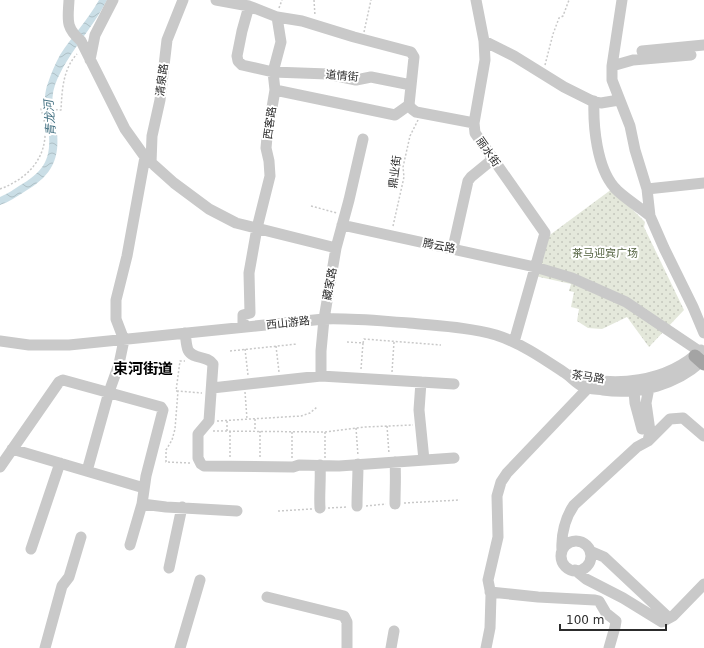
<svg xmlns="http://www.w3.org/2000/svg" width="704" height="648" font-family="'DejaVu Sans','Noto Sans SC',sans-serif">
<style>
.green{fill:url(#green-dots)}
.water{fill:url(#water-waves)}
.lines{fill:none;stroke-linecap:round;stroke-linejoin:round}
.path{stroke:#c9c9c9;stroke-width:1.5;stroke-dasharray:2 2;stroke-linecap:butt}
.minor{stroke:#c9c9c9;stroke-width:11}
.major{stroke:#a4a4a4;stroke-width:13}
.labels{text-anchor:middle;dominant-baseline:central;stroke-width:4;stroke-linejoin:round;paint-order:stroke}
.street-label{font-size:11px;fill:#2c2c2c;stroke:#fff}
.park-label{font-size:11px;fill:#536240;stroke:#fff}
.water-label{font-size:12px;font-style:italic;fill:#457283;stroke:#fff}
.district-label{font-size:15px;font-weight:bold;fill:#000;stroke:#fff}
</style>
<defs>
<pattern id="green-dots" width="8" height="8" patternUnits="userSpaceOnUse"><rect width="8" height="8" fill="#e4e8db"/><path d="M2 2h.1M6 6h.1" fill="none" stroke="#c4c7bc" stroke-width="1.8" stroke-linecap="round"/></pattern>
<pattern id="water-waves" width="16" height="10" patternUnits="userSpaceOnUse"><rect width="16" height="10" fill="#cadee6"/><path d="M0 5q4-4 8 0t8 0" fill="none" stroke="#aebfc5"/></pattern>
</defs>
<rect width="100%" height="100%" fill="#fff"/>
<!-- green -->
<path class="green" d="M612,189L645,222L644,227L684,310L649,347L627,317L602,329L588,328L577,321L579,309L571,307L574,292L569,291L571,284L535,276L543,240Z"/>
<!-- water -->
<path class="water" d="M99,0H107C92,30 67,53 55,85C49,102 55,117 57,133C60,163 48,178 24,192C16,197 9,202 0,205V197C7,194 13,190 19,186C41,173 51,162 49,135C48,117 41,101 48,83C51,74 55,64 60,55C72,36 88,20 99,0Z"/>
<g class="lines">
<!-- path -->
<path class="path" d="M314,0L315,16
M279,8L282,0
M364,32L371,0
M545,65L553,34L559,18L563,16L569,0
M0,189C27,179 47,159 45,128C45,122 43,115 41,109L61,110C62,90 63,69 77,54
M311,206L337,213
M393,226L404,177L403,167L410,136L418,120
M347,342L363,343L364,339L441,345
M276,346L279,372
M245,349L248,375
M230,351L297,344
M361,369L363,343
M392,372L394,342
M178,391H176L180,361H185
M245,392L247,419
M255,419V431
M217,421L301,416L310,413L317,407
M227,421V431
M387,426L389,454
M356,428L358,456
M213,431L325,432L365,427L413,425
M230,431V457
M260,431V458
M292,432V458
M325,432V458
M190,463L166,462V450L172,440L175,429L178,391L202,393
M404,503L460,500
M366,506L386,504
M328,508L348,507
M278,511L312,509"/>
<!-- minor -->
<path class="minor" d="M69,0C68,20 65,27 81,41L125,129L145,157L174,183L209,209L236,223L336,248
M216,0L249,6L277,17L302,21L354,37L411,52L414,57L409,105L412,109L416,112L474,123
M476,0L484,41L485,60L474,123L475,133L545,233L514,342
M622,0L612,66V80L630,126L635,150L647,189L650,216L664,248L693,307L704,333
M249,6L242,31L237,56L238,61L242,65L273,72L328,74L356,80L371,77L411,85
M484,41L514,56L564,87L592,101L601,103L619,100
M642,51L704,45
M90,60L95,35L113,0
M612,66L633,60L691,55
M275,90L395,115L409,105
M594,101C593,127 597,167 614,187C621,196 641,208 650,216
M151,163L152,136L160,100L167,40L183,0
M647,189L704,183
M342,225L535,267L572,278L626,302L699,351
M453,248L468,181L471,177L493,159
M243,327V315L250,313L249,273L257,228L270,176L269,161L266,148L267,137L275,90L273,72L281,42L277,17
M185,333C186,338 186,345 188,350C193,360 207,355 213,364L209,421L198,434V458L201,464L204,466L293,467L299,465L339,466L454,458
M0,341L29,345H69L324,319C352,318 380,321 409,323C438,326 468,327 496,335C521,343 544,359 565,373C571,377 576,383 582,386C588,389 596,389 603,390C638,395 678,385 704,359
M571,375C614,388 667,383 701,350
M321,376V351L324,319L336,248L349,200L363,139
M421,382L419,410L424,460
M212,388L321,376L454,384
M634,391L635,403L642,429
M648,441L650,431L646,403L649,388
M12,449L144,488
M0,467L59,382L63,380L161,407L163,410L146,476L142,504L130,545
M87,471L109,392L119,364L124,340L116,319V300L127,256L145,157
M142,504L166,507L237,511
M395,504C395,489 396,476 395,462
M357,506C357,492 358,479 358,464
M320,508C319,494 321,480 320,465
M561 556a15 15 0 1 1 30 0a15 15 0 1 1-30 0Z
M31,549L60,463
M562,550C561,535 565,518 574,505L637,447L648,441L670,419L683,418L704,436
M590,551L604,557L669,618
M169,568L182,507
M575,570L586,579L623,598L662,622L673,616L704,584
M490,592L538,597L595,600L599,601L606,613L616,621L615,627L609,648
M267,597L344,616L347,622V648
M45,648L62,586L69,577L81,537
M180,648L200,580
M391,648L394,631
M486,648L490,628L491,595L488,580L498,537L497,496L501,482L507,473L588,388"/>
<!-- major -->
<path class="major" d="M695,356L704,364"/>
</g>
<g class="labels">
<!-- street labels -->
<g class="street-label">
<text transform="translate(342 76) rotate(5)">道情街</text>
<text transform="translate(162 80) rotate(-83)">清泉路</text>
<text transform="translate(270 123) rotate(-82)">西客路</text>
<text transform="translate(488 152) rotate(55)">丽水街</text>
<text transform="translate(395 172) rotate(-82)">鼎业街</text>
<text transform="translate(439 246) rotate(11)">腾云路</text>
<text transform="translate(330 284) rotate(-80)">藏家路</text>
<text transform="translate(288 323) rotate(-6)">西山游路</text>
<text transform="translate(588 377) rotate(9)">茶马路</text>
</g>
<!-- park labels -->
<g class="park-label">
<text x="605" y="253">茶马迎宾广场</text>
</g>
<!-- water labels -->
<g class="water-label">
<text transform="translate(50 118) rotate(-94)">青龙河</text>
</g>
<!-- district labels -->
<g class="district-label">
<text x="143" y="369">束河街道</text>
</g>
</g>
<!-- scale -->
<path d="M560 624v6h106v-6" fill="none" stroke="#2c2c2c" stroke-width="2"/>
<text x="566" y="624" font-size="12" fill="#2c2c2c" stroke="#ffffff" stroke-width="3" paint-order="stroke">100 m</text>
</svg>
